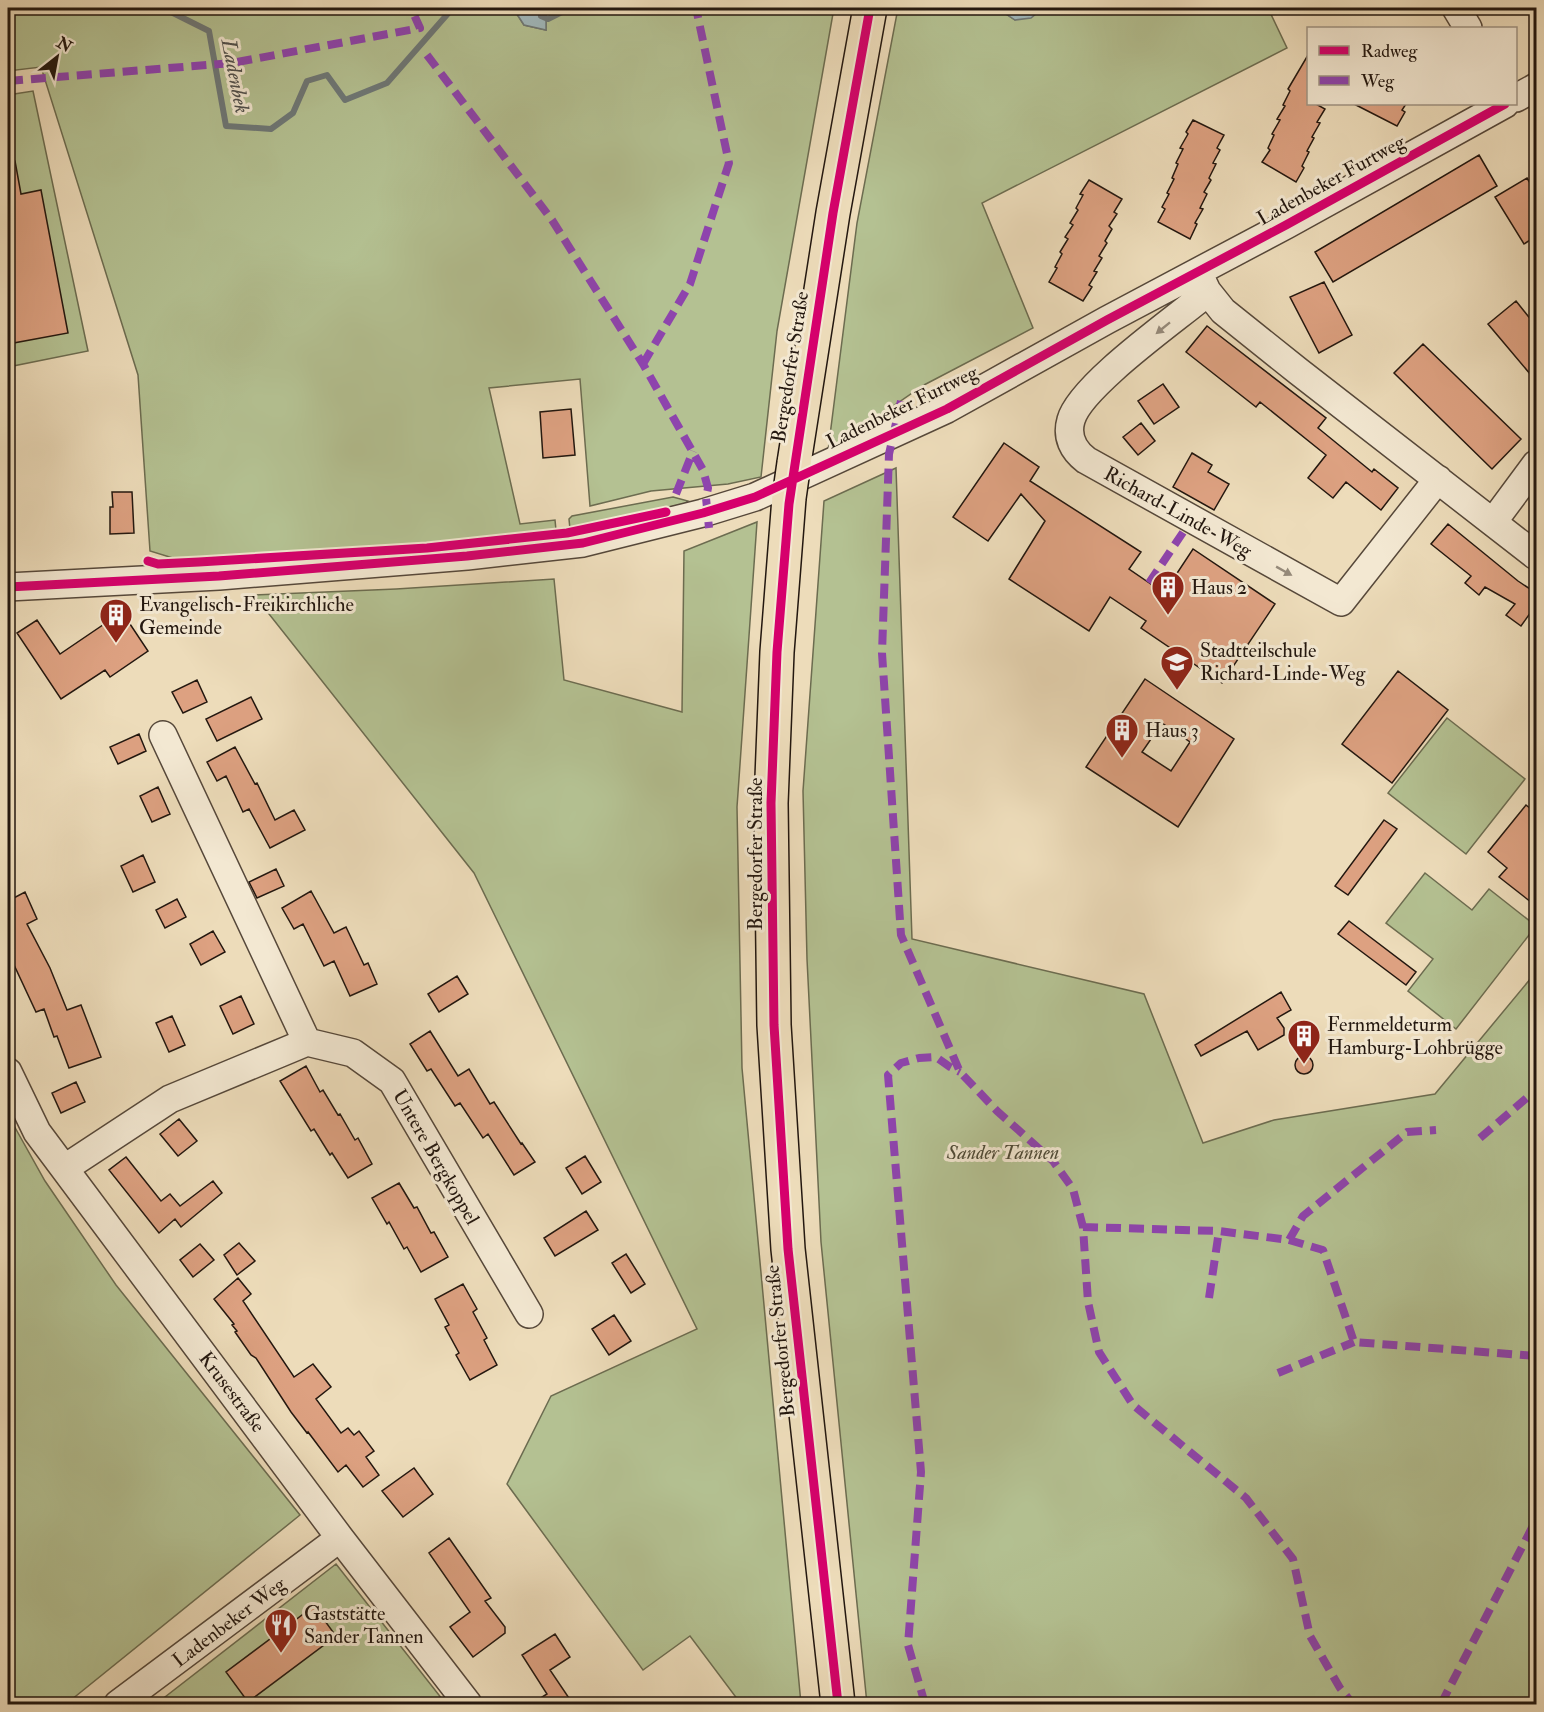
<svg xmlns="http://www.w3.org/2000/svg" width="1544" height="1712" font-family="'IM FELL Double Pica',serif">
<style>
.green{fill:#b4c192;stroke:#6c6c50;stroke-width:1.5}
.water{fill:#a0b8bc;stroke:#6e7877;stroke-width:1.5}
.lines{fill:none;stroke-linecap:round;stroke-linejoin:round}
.stream{stroke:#6e7877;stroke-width:6}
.building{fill:#dda181;stroke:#23170f;stroke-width:1.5;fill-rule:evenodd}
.minor-casing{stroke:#56483a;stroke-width:30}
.major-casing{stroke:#23170f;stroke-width:36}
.minor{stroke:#f3e8d2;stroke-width:27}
.major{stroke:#eddcba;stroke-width:33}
.major-bridge-casing{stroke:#23170f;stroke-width:36;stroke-linecap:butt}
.major-bridge{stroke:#eddcba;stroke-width:33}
.quiet{stroke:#8e44ad;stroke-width:8;stroke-dasharray:15 8;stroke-linecap:butt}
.cycleway-casing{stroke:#f3e8d2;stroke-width:13}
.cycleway{stroke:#d6006c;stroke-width:9}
.oneway{fill:#958a7a}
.labels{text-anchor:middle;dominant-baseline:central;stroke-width:6;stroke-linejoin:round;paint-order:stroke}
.street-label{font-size:20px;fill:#23170f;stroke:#f3e8d2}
.poi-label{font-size:20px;fill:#23170f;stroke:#f3e8d2;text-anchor:start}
.park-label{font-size:20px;font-style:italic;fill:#4e4a36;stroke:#f3e8d2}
.water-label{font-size:21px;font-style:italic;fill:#4f4f4c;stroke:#f3e8d2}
</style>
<rect width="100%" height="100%" fill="#eddcba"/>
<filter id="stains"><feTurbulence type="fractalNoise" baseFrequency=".00333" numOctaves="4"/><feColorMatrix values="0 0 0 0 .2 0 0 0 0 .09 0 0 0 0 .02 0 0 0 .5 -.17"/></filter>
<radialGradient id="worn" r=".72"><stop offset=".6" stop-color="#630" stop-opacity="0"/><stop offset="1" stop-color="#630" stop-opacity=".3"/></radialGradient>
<!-- green -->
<path class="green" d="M8,8H513L524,25L546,30V8H834L777,331L761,477L728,484L651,491L590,506L580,379L489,388L520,524L555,520L556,530L395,546L202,558L176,559L150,551L138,375L41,67L8,71Z
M898,8H997L1015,20L1043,8H1268L1287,48L982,203L1033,328L924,385L828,451L857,223Z
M33,91L88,351L8,367V95Z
M896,468L912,939L1144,994L1203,1143L1274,1120L1435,1094L1536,972V1704H867L821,1242L807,959L803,791L824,501Z
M673,497L688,501L684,504L570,529L569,519L572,516Z
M757,522L737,807L742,1068L801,1704H741L690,1636L643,1670L507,1484L551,1396L697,1329L474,873L254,595L396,589L554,579L564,680L682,712L684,551Z
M1447,718L1525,779L1466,854L1388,793Z
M1425,873L1472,910L1489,889L1536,926L1456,1029L1408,991L1433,959L1386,923Z
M8,1115L45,1181L116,1285L300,1515L66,1704H8Z
M336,1564L446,1704H156Z"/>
<!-- water -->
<path class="water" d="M513,8H546V30L524,25Z
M997,8H1043L1031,18L1015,20Z"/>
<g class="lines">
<!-- stream -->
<path class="stream" d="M163,8L209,31L226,126L271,129L293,113L307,81L327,75L345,100L387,83L452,9L457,8
M8,12L11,8
M541,16L548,19L570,8"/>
</g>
<!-- building -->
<path class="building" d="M1308,55V104H1316L1325,109L1317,122L1320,123L1312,137L1314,138L1307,151L1309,152L1302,166L1304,168L1296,182L1262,162L1270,150L1268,148L1274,135L1272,134L1280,120L1277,119L1285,106L1283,105L1290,91L1288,89Z
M1354,104H1406L1402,110L1405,112L1397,126Z
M1193,120L1224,135L1217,148L1220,150L1213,163L1216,164L1209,178L1211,180L1204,192L1207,194L1200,208L1203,209L1195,223L1197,224L1190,239L1158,222L1165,209L1162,207L1169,194L1167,193L1174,179L1172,178L1178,164L1176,163L1183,149L1180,148L1188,134L1186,132Z
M1479,155L1497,186L1333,282L1315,252Z
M8,161H15L21,194L41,190L68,333L8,344Z
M1527,178L1536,193V236L1524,244L1495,197Z
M1089,180L1122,199L1114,212L1117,214L1109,226L1112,229L1105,241L1107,243L1099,256L1102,258L1094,271L1097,272L1089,285L1092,287L1083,301L1049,282L1057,268L1055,267L1062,254L1060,252L1068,239L1065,237L1073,225L1070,223L1078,210L1076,208L1083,195L1080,194Z
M1324,282L1352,335L1319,353L1290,297Z
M1516,301L1536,326V381L1488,324Z
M1207,326L1326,418L1318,428L1372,472L1374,469L1398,488L1381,510L1346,482L1333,498L1308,478L1326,455L1260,402L1256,407L1186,352Z
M1423,344L1521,439L1492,469L1394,373Z
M1163,384L1179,407L1154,424L1138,401Z
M571,409L575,455L543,458L540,412Z
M1141,423L1155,441L1138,455L1123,437Z
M1004,443L1039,467L1030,481L1141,552L1129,569L1164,593L1193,549L1275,604L1222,683L1141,628L1146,621L1110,597L1089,631L1009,579L1045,521L1021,494L988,541L953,517Z
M1192,453L1212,465L1208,472L1229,484L1214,510L1173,487Z
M112,492H132L134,533L110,534V507H113Z
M1448,524L1518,581L1536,593V605L1521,626L1506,615L1515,604L1485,587L1479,595L1465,583L1471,576L1431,544Z
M122,612L148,651L110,677L105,670L61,699L17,633L37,620L60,654Z
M1398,671L1448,710L1392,783L1342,744Z
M1145,679L1234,739L1178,827L1086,767ZM1162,723L1190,742L1171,771L1142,752Z
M197,680L207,702L183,713L172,692Z
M251,697L262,719L217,741L206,719Z
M139,734L146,751L118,764L110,747Z
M235,747L255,784L257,783L275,820L294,810L305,830L270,848L249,809L243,812L226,776L217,781L207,762Z
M158,787L170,814L152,822L140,796Z
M1526,805L1536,813V906L1499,877L1507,868L1488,852Z
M1384,820L1397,829L1348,895L1335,886Z
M143,855L155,882L133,892L121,866Z
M276,869L284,886L257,898L249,882Z
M311,891L334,933L346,927L364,965L368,963L377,984L350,996L334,961L324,966L303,924L294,929L282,908Z
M25,892L37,919L27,924L50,968L67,1010L81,1005L101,1057L69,1068L57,1036L54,1037L44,1009L36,1012L8,952V901Z
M177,899L186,917L165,928L156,910Z
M1349,921L1416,972L1406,985L1338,934Z
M213,931L225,952L201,965L190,944Z
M457,976L468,994L439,1012L428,994Z
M1281,992L1291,1010L1277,1018L1284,1028V1035L1258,1050L1247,1031L1201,1056L1195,1045Z
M241,996L254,1024L233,1034L220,1006Z
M172,1016L185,1045L169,1052L156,1023Z
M430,1031L458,1076L469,1069L490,1104L494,1102L521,1144L522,1143L535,1162L514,1175L488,1134L483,1138L460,1103L455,1106L431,1069L427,1071L410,1044Z
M1295 1065a9 9 0 1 1 18 0a9 9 0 1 1-18 0Z
M306,1066L320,1092L323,1090L338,1115L340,1114L355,1140L358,1138L372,1164L348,1178L332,1153L330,1155L314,1129L311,1131L280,1081Z
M76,1082L85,1102L61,1113L52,1093Z
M179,1119L197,1141L178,1156L160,1134Z
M585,1156L601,1182L582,1194L566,1168Z
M126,1157L161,1201L170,1194L180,1206L213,1181L222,1193L181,1227L175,1219L159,1233L109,1170Z
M399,1183L414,1208L417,1207L431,1233L434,1232L448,1257L421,1272L407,1247L404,1249L389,1222L387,1224L372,1198Z
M586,1211L598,1230L555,1256L544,1238Z
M239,1243L255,1261L237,1275L224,1255Z
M200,1244L214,1260L193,1277L180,1260Z
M626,1254L645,1284L631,1293L612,1263Z
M238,1278L251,1294L243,1301L294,1377L313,1364L331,1387L316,1399L341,1433L348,1428L354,1435L359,1431L374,1451L366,1457L379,1475L363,1487L346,1465L338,1472L308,1432L307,1433L291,1412L256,1358L251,1355L235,1332L237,1331L232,1325L234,1324L214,1299Z
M463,1284L477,1309L473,1312L487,1338L484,1340L497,1365L470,1380L456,1355L459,1353L445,1327L449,1325L435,1299Z
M614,1315L631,1341L609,1355L592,1329Z
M414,1468L433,1494L403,1517L382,1491Z
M449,1538L491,1598L485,1601L505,1627V1633L473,1657L450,1627L470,1612L429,1553Z
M314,1606L336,1636L248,1702L226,1672Z
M555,1634L570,1657L550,1670L573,1704H531L547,1694L522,1655Z"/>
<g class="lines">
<!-- minor casing -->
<g class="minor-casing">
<path id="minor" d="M1456,8L1468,28
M1516,98L1536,87
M1200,276L1207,291L1223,311L1298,371L1536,556
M1207,291L1198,300C1170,323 1080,387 1071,420C1066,437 1073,450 1086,460L1341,602L1438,479
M1493,522L1536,464
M8,587L219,576L467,556L583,543L703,513L755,497L947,409L1107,320L1286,225L1505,104
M163,735L307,1042L353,1053L392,1081L529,1314
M8,1072L37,1132L340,1538L468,1704
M65,1168L170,1099L307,1042
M118,1704L340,1538"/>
</g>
<!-- major casing -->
<g class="major-casing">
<path id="major" d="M794,463L833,213L870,8
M789,498L777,652L771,803L774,1025L788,1249L838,1704"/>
</g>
<!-- minor -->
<use href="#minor" class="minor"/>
<!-- major -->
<use href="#major" class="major"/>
<!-- major-bridge casing -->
<g class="major-bridge-casing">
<path id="major-bridge" d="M789,498L794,463"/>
</g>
<!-- major-bridge -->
<use href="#major-bridge" class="major-bridge"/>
<!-- quiet -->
<path class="quiet" d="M427,55L552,220L643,364L703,470L708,488L706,498L709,528
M8,81L232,63L420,28L411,8
M643,364L690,284L729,163L696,8
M901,401L889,454L882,653L901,935L960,1072L997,1111L1053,1161L1073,1189L1083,1227L1088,1302L1099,1352L1133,1405L1246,1498L1293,1559L1310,1636L1340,1688L1353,1704
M676,494L693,451
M1149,583L1192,519
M1480,1138L1536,1090
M1083,1227L1219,1231L1289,1240L1303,1216L1407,1132L1436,1130
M1289,1240L1323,1250L1354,1342L1536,1356
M1209,1298L1219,1231
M1278,1373L1354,1342
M925,1704L908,1645L921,1472L888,1075L901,1063L919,1058L936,1057L950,1067L960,1072
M1441,1704L1536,1520"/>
<!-- cycleway casing -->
<g class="cycleway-casing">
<path id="cycleway" d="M148,561L158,564L199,562L427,548L567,533L666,512
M8,587L219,576L467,556L583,543L703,513L755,497L947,409L1107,320L1286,225L1505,104
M838,1704L788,1249L774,1025L771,803L777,652L789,504L833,213L870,8"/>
</g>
<!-- cycleway -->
<use href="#cycleway" class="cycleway"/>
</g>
<!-- one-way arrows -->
<defs><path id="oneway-solid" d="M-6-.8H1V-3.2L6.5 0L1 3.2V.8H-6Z" transform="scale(1.5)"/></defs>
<g class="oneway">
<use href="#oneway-solid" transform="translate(1163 328) rotate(141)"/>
<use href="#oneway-solid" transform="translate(1284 571) rotate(29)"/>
</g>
<!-- icons -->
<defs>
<g id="building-pin" transform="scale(1.725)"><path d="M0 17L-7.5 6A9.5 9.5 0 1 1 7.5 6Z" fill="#8f2418" stroke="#f3e8d2"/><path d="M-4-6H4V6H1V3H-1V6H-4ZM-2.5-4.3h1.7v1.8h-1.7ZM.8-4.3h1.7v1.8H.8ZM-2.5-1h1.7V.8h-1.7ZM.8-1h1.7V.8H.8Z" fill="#fff"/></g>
<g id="school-pin" transform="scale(1.725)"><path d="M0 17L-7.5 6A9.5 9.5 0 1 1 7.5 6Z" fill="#8f2418" stroke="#f3e8d2"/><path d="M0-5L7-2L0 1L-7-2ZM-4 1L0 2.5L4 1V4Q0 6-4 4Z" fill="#fff"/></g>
<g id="restaurant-pin" transform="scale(1.725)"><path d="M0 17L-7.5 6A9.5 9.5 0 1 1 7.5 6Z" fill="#8f2418" stroke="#f3e8d2"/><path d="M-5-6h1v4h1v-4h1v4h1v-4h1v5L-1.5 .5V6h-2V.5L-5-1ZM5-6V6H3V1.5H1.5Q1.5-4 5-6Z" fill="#fff"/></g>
</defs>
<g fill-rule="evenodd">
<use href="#building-pin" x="1168" y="587"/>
<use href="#building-pin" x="116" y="615"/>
<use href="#school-pin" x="1177" y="662"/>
<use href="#building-pin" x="1122" y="730"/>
<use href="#building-pin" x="1304" y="1036"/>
<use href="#restaurant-pin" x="281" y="1625"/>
</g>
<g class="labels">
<!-- street labels -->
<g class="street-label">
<text transform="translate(1331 180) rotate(-29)">Ladenbeker Furtweg</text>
<text transform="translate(790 367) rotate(-81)">Bergedorfer Straße</text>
<text transform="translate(902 407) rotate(-26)">Ladenbeker Furtweg</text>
<text transform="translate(1178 512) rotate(29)">Richard-Linde-Weg</text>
<text transform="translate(755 854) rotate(-90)">Bergedorfer Straße</text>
<text transform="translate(436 1157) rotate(60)">Untere Bergkoppel</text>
<text transform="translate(780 1341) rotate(-96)">Bergedorfer Straße</text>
<text transform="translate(232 1392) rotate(53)">Krusestraße</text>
<text transform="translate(229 1622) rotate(-37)">Ladenbeker Weg</text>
</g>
<!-- poi labels -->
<g class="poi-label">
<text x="1191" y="587">Haus 2</text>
<text x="139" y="604">Evangelisch-Freikirchliche<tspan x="139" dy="23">Gemeinde</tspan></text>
<text x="1200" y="650">Stadtteilschule<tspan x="1200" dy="23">Richard-Linde-Weg</tspan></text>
<text x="1145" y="730">Haus 3</text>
<text x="1327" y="1024">Fernmeldeturm<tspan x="1327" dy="23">Hamburg-Lohbrügge</tspan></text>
<text x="304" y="1613">Gaststätte<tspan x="304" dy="23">Sander Tannen</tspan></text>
</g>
<!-- park labels -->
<g class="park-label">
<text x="1003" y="1152">Sander Tannen</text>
</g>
<!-- water labels -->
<g class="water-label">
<text transform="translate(235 76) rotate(79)">Ladenbek</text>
</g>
</g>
<!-- margin -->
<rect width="1544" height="1712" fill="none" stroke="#eddcba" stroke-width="30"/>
<rect x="9" y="9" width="1526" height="1694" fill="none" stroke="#23170f" stroke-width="3"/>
<rect x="15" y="15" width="1514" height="1682" fill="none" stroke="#23170f" stroke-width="1.5"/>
<!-- legend -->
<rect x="1307" y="27" width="210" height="78" fill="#f3e8d2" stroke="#a09484" stroke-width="1.5"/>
<rect x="1319" y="46" width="30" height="9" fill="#d6006c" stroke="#a09484" stroke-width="1.5"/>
<text x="1361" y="57" font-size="18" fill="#23170f">Radweg</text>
<rect x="1319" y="76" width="30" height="9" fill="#8e44ad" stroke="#a09484" stroke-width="1.5"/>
<text x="1361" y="87" font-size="18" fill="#23170f">Weg</text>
<!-- north arrow -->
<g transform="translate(57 57) rotate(31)" stroke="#f3e8d2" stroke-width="4.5" paint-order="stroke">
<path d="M0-4.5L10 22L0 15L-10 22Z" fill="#23170f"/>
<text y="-9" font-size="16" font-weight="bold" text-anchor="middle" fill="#23170f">N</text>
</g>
<rect width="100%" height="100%" filter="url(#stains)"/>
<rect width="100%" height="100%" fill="url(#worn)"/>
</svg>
